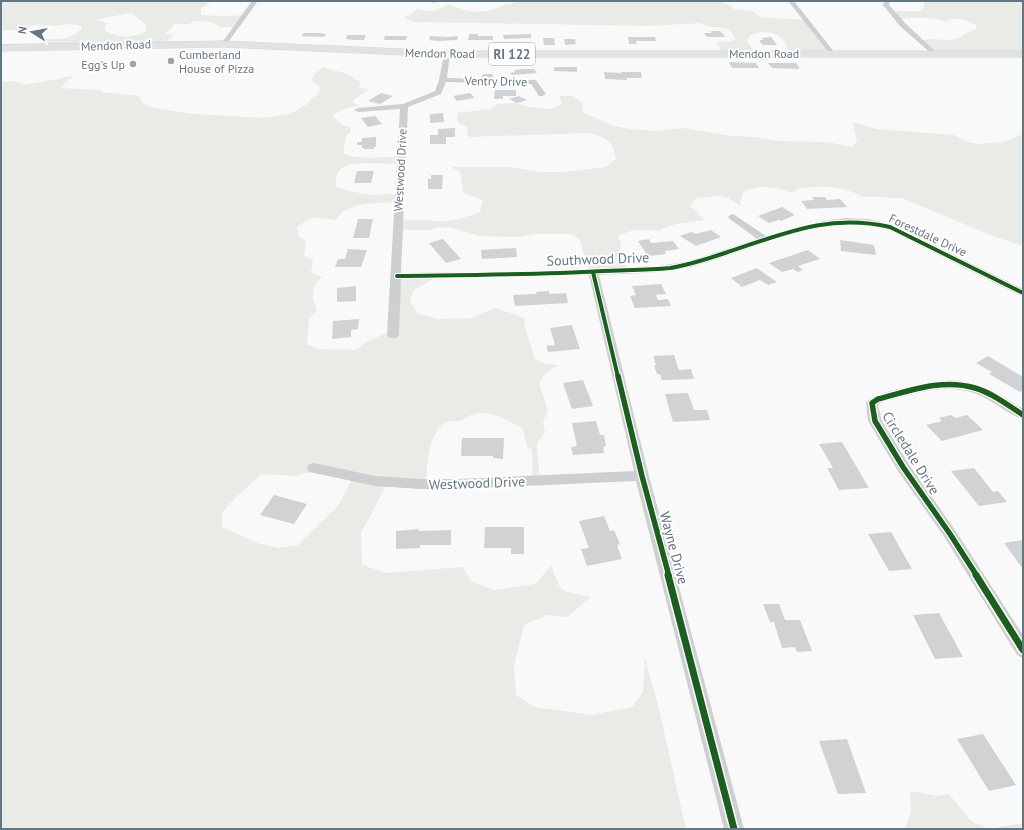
<svg xmlns="http://www.w3.org/2000/svg" width="1024" height="830" font-family="'PT Sans',sans-serif">
<style>
.green{fill:#e8ebe6;fill-rule:evenodd}
.building{fill:#d0d2d3}
.lines{fill:none;stroke-linecap:round;stroke-linejoin:round}
.primary-casing{stroke:#d5d6d7;stroke-width:1}
.street{fill:#cecfd0;fill-rule:evenodd}
.primary{fill:#e1e2e2;fill-rule:evenodd}
.cycleway-far2-casing{stroke:#fff;stroke-width:6}
.cycleway-far1-casing{stroke:#fff;stroke-width:8}
.cycleway-casing{stroke:#fff;stroke-width:10}
.cycleway-far2{stroke:#1b5e20;stroke-width:4}
.cycleway-far1{stroke:#1b5e20;stroke-width:5.5}
.cycleway{stroke:#1b5e20;stroke-width:7}
.poi-dot{fill:#99a4ac;stroke:#fff;stroke-width:1.5}
.labels{text-anchor:middle;dominant-baseline:central;stroke-width:4;stroke-linejoin:round;paint-order:stroke}
.far-street-label{font-size:12px;fill:#657683;stroke:#fff}
.far-poi-label{font-size:12px;fill:#657683;stroke:#fff;text-anchor:start}
.shield{fill:#fff;stroke:#939fa8;stroke-width:1}
.shield-label{font-size:13px;font-weight:bold;fill:#657683}
.street-label{font-size:14px;fill:#657683;stroke:#fff}
</style>
<rect width="100%" height="100%" fill="#f9f9f9"/>
<!-- green -->
<path class="green" d="M1,1H210L211,2L201,8V15L223,16L248,15L240,27H220L211,22L195,21L189,24H173L172,28L164,34L174,35L164,43L39,47L45,39C59,39 71,40 81,29V26L69,24L55,26L34,25L21,30H1ZM129,13L133,14L146,25V31C134,39 116,38 104,30L107,23L95,20Z
M517,1H724V3L730,5L734,9L752,11L760,17L767,18L809,20L834,52L788,51C787,33 763,28 749,36L747,42L756,53L723,54L716,42L732,41L736,39L729,29L707,26L700,23L651,26L416,22L406,19L404,16L410,15L416,9C430,12 437,12 448,4C463,11 481,15 497,8C499,7 501,6 503,5C508,3 512,5 517,1Z
M923,1H1023V54H937L922,41C933,36 947,43 958,38C965,35 966,31 975,30L977,26C968,20 954,16 945,22C931,16 916,18 901,19L893,11H921L924,8Z
M323,67C331,71 342,71 349,75C354,78 355,80 361,82L359,87L368,90L352,101L354,103L359,106C350,107 340,109 333,116L342,125L350,127L351,132L346,136L343,154C361,160 383,157 402,156L401,164C389,164 358,162 348,165C339,167 334,178 336,187C348,191 362,194 374,195C383,195 391,193 400,196V202C379,204 348,200 336,220C316,217 314,215 297,227L299,237L306,241L304,256L313,260L311,272L322,277C311,287 311,297 317,310L309,319L307,344L317,349L357,350L365,343L394,329L397,279L436,277L413,291L410,301L418,314L438,319L472,318L495,308L525,318L524,325L535,359L545,364L559,365L545,373L539,383L548,411L543,422L545,432L537,444L540,483L533,481L532,450L527,447L523,429C507,420 491,408 471,415C468,416 466,418 463,420C458,422 450,420 445,423C427,435 427,466 426,486L387,484L361,533L362,565L386,573L463,567L472,582L495,590L536,584L551,565L560,588L567,592L591,597L567,617L547,615L524,625L514,665L516,695L535,707L592,715L632,707L643,692L645,658L658,705L686,829H1V82L13,81L25,85L73,76L60,88L102,90L101,92L139,96L142,103L153,108L193,114L263,118L292,113L307,104L320,91L319,86L311,81L316,73ZM315,470L353,478L337,507L298,545L278,548L257,543L222,527V513L232,501L261,474L297,476Z
M559,96H572L583,103L582,112L614,126L630,129L655,131L682,128L731,136L754,137L781,141L827,142L852,147L857,141L853,122L876,129L954,135L967,142L978,144L1004,142L1023,134V246L988,234L902,198C889,199 876,195 863,197C845,186 817,185 796,189L794,193C777,188 759,183 743,192L740,203L742,207L728,198L720,196L697,198L690,206L705,220L676,224L662,229L660,231C646,229 630,228 618,237L621,244L619,253L624,257L628,270L589,272L580,240L577,237L569,234H535L520,237L478,236L450,227L436,228L429,230H400L399,224C411,215 433,223 447,221C459,220 470,216 480,212L483,200L463,193L460,172L451,167H510L541,172H565L606,167L616,159C612,139 607,138 589,133L468,137L467,127L458,123L457,113L491,109L497,104L516,103L528,107L552,109L562,104Z
M910,791L937,796L949,794L970,820L988,829L1023,823V829H905L911,812Z"/>
<!-- building -->
<path class="building" d="M711,31H720L726,37H707L704,33H712Z
M304,33H318L326,34L324,37L301,36Z
M469,34H478V36H493V40H468Z
M531,34V38L504,39L503,35Z
M347,35H366L364,40H354L346,39Z
M385,36H407L406,40H384Z
M430,36L447,37L458,36L457,40L438,41L429,40Z
M628,37H655L656,41H636L637,44H629Z
M771,37L777,45H763L759,40H764L762,38Z
M543,38H554L555,45H544Z
M564,39H575L576,44L565,45Z
M729,62L756,63L759,68H732Z
M768,63H796L800,69L772,68Z
M554,67H577V72L554,71Z
M523,69H534L537,73L512,75L510,73L515,72L514,70Z
M604,72L621,73V72H641L642,78H627V80L605,79Z
M483,74H493L492,79L481,78Z
M495,90H516V96H503V99H494Z
M381,93L393,96L380,104L368,101Z
M470,93L475,98L457,101L453,96Z
M519,96L527,100L517,103L509,99Z
M443,113L444,122L430,123V114Z
M375,116L382,124L368,127L361,118Z
M455,128V137H446V144H430V135H438V129Z
M376,137V147H374V149H364V148H362V145H357V142H362V138Z
M357,171H374L371,183H354Z
M431,175H443L442,189H428V179H431Z
M812,197H825L827,200L840,199L847,207L807,209L801,201L814,200Z
M782,207L795,215L781,221L779,220L769,223L758,216Z
M358,219H373L369,238H353Z
M711,230L721,237L696,246L680,236L692,232L695,234Z
M443,239L461,259L446,263L429,243Z
M649,239L651,243L673,241L679,249L665,251L666,254L648,256L638,241Z
M840,240L874,245L876,255L841,251Z
M516,248L517,257L482,259L481,250Z
M348,249L367,250L361,267H335L338,259H345Z
M808,250L820,259L798,266L803,270L798,272L793,269L782,272L769,263Z
M757,268L777,282L768,285L760,280L742,287L731,278Z
M661,284L666,294L656,295L658,300L668,299L671,306L635,308L630,296L636,295L632,286Z
M356,286V301L337,302V288Z
M549,291V294L566,293L568,303L515,306L513,295L537,294L536,292Z
M359,319L358,329L351,330V337L332,339L333,321Z
M572,325L580,349L548,352L546,346L555,345L550,328Z
M674,355L679,370L691,369L694,379L662,380L660,374H657L654,365H656L653,356Z
M988,356L1023,377V390L1020,392L989,374L992,372L976,363Z
M583,380L593,406L572,409L563,383Z
M688,393L694,410H707L710,420L673,422L665,394Z
M952,415L955,418L967,415L983,430L942,441L926,425L942,421L939,418Z
M596,421L600,435H604L606,446L603,447L604,453L573,455L571,447L577,446L572,423Z
M462,438H504L503,459L493,458V456H461Z
M842,442L869,488L839,490L827,468H833L819,444Z
M974,468L993,492L998,491L1007,502L979,506L951,471Z
M274,495L307,504L294,524L260,515Z
M604,516L610,531L614,530L620,544L617,545L622,559L587,566L581,549L589,548L579,521Z
M485,527H524V554H511V548H484Z
M419,529V531L451,530V545H420V548L396,549V531Z
M891,532L912,569L889,571L868,534Z
M1023,540V569L1004,543Z
M763,604H779L785,620H800L812,651L797,652L795,647L782,648L774,622H770Z
M939,613L963,657L935,659L913,615Z
M983,734L1016,785L989,791L957,739Z
M847,739L866,793L838,794L819,741Z"/>
<g class="lines">
<!-- primary casing -->
<g class="primary-casing">
<path id="primary" d="M224,41L447,51H1023V57H447L224,47L1,51V45Z"/>
</g>
<!-- street -->
<path class="street" d="M252,1H258L226,45H222L221,44Z
M428,1H437L434,3Z
M788,1H794L834,52V54H830Z
M884,1H890L889,5L905,23L937,53V55H933L900,26L883,5Z
M447,52L450,54L447,78L533,80H536L546,94L542,96H539L531,84L446,82L441,94L408,107L401,273L544,271L659,266L689,261L757,239L730,219L728,217L730,215L733,214L766,236L823,221L846,218L868,219L893,225L1023,289V296L1019,295L887,229C816,213 757,250 690,267C660,274 629,273 599,275L649,476L744,829H724L636,481L458,489H420L375,486L314,473L309,472L307,468L309,464L314,463L375,476L420,479H458L634,471L589,275L401,279L399,335L397,338H389L387,335L400,109L358,112L354,110L358,108L403,104L435,91L439,80L444,54Z
M951,380C979,382 1000,394 1023,409V419C1009,415 996,403 983,397C951,380 915,394 882,402L878,405L882,421L908,463L955,530L1023,635V658L1017,655L945,538L898,471L868,421L866,403C873,391 935,381 951,380Z"/>
<!-- primary -->
<use href="#primary" class="primary"/>
<!-- cycleway-far2 casing -->
<g class="cycleway-far2-casing">
<path id="cycleway-far2" d="M593,272L618,377
M397,276C466,275 534,275 603,271C625,270 648,270 670,268C689,265 707,259 725,253C783,234 828,213 890,227L1023,293"/>
</g>
<!-- cycleway-far1 casing -->
<g class="cycleway-far1-casing">
<path id="cycleway-far1" d="M618,376L642,476L669,576
M977,576L950,534L903,467L875,421L872,403L878,399C909,391 942,378 975,388C992,393 1008,405 1023,415"/>
</g>
<!-- cycleway casing -->
<g class="cycleway-casing">
<path id="cycleway" d="M668,575L734,829
M976,575L1023,650"/>
</g>
<!-- cycleway-far2 -->
<use href="#cycleway-far2" class="cycleway-far2"/>
<!-- cycleway-far1 -->
<use href="#cycleway-far1" class="cycleway-far1"/>
<!-- cycleway -->
<use href="#cycleway" class="cycleway"/>
</g>
<!-- markers -->
<g class="poi-dot">
<circle cx="171" cy="61" r="4"/>
<circle cx="133" cy="64" r="4"/>
</g>
<g class="labels">
<!-- far-street labels -->
<g class="far-street-label">
<text transform="translate(116 45) rotate(-2)">Mendon Road</text>
<text transform="translate(440 53) rotate(1)">Mendon Road</text>
<text x="764" y="53">Mendon Road</text>
<text transform="translate(496 81) rotate(1)">Ventry Drive</text>
<text transform="translate(400 170) rotate(-87)">Westwood Drive</text>
<text transform="translate(928 235) rotate(25)">Forestdale Drive</text>
</g>
<!-- far-poi labels -->
<g class="far-poi-label">
<text x="179" y="54">Cumberland<tspan x="179" dy="14">House of Pizza</tspan></text>
<text x="125" y="64" text-anchor="end">Egg's Up</text>
</g>
<!-- shield labels -->
<rect class="shield" x="489" y="43" width="46" height="22" rx="3"/>
<g class="shield-label">
<text x="512" y="54">RI 122</text>
</g>
<!-- street labels -->
<g class="street-label">
<text transform="translate(598 259) rotate(-2)">Southwood Drive</text>
<text transform="translate(911 453) rotate(58)">Circledale Drive</text>
<text transform="translate(477 483) rotate(-2)">Westwood Drive</text>
<text transform="translate(674 548) rotate(75)">Wayne Drive</text>
</g>
</g>
<!-- border -->
<rect width="1024" height="830" fill="none" stroke="#657683" stroke-width="4"/>
<!-- north arrow -->
<g transform="translate(32 32) rotate(281)" stroke="#ffffff" stroke-width="3" paint-order="stroke">
<path d="M0-3L7 15L0 10L-7 15Z" fill="#657683"/>
<text y="-6" font-size="11" font-weight="bold" text-anchor="middle" fill="#657683">N</text>
</g>
</svg>
